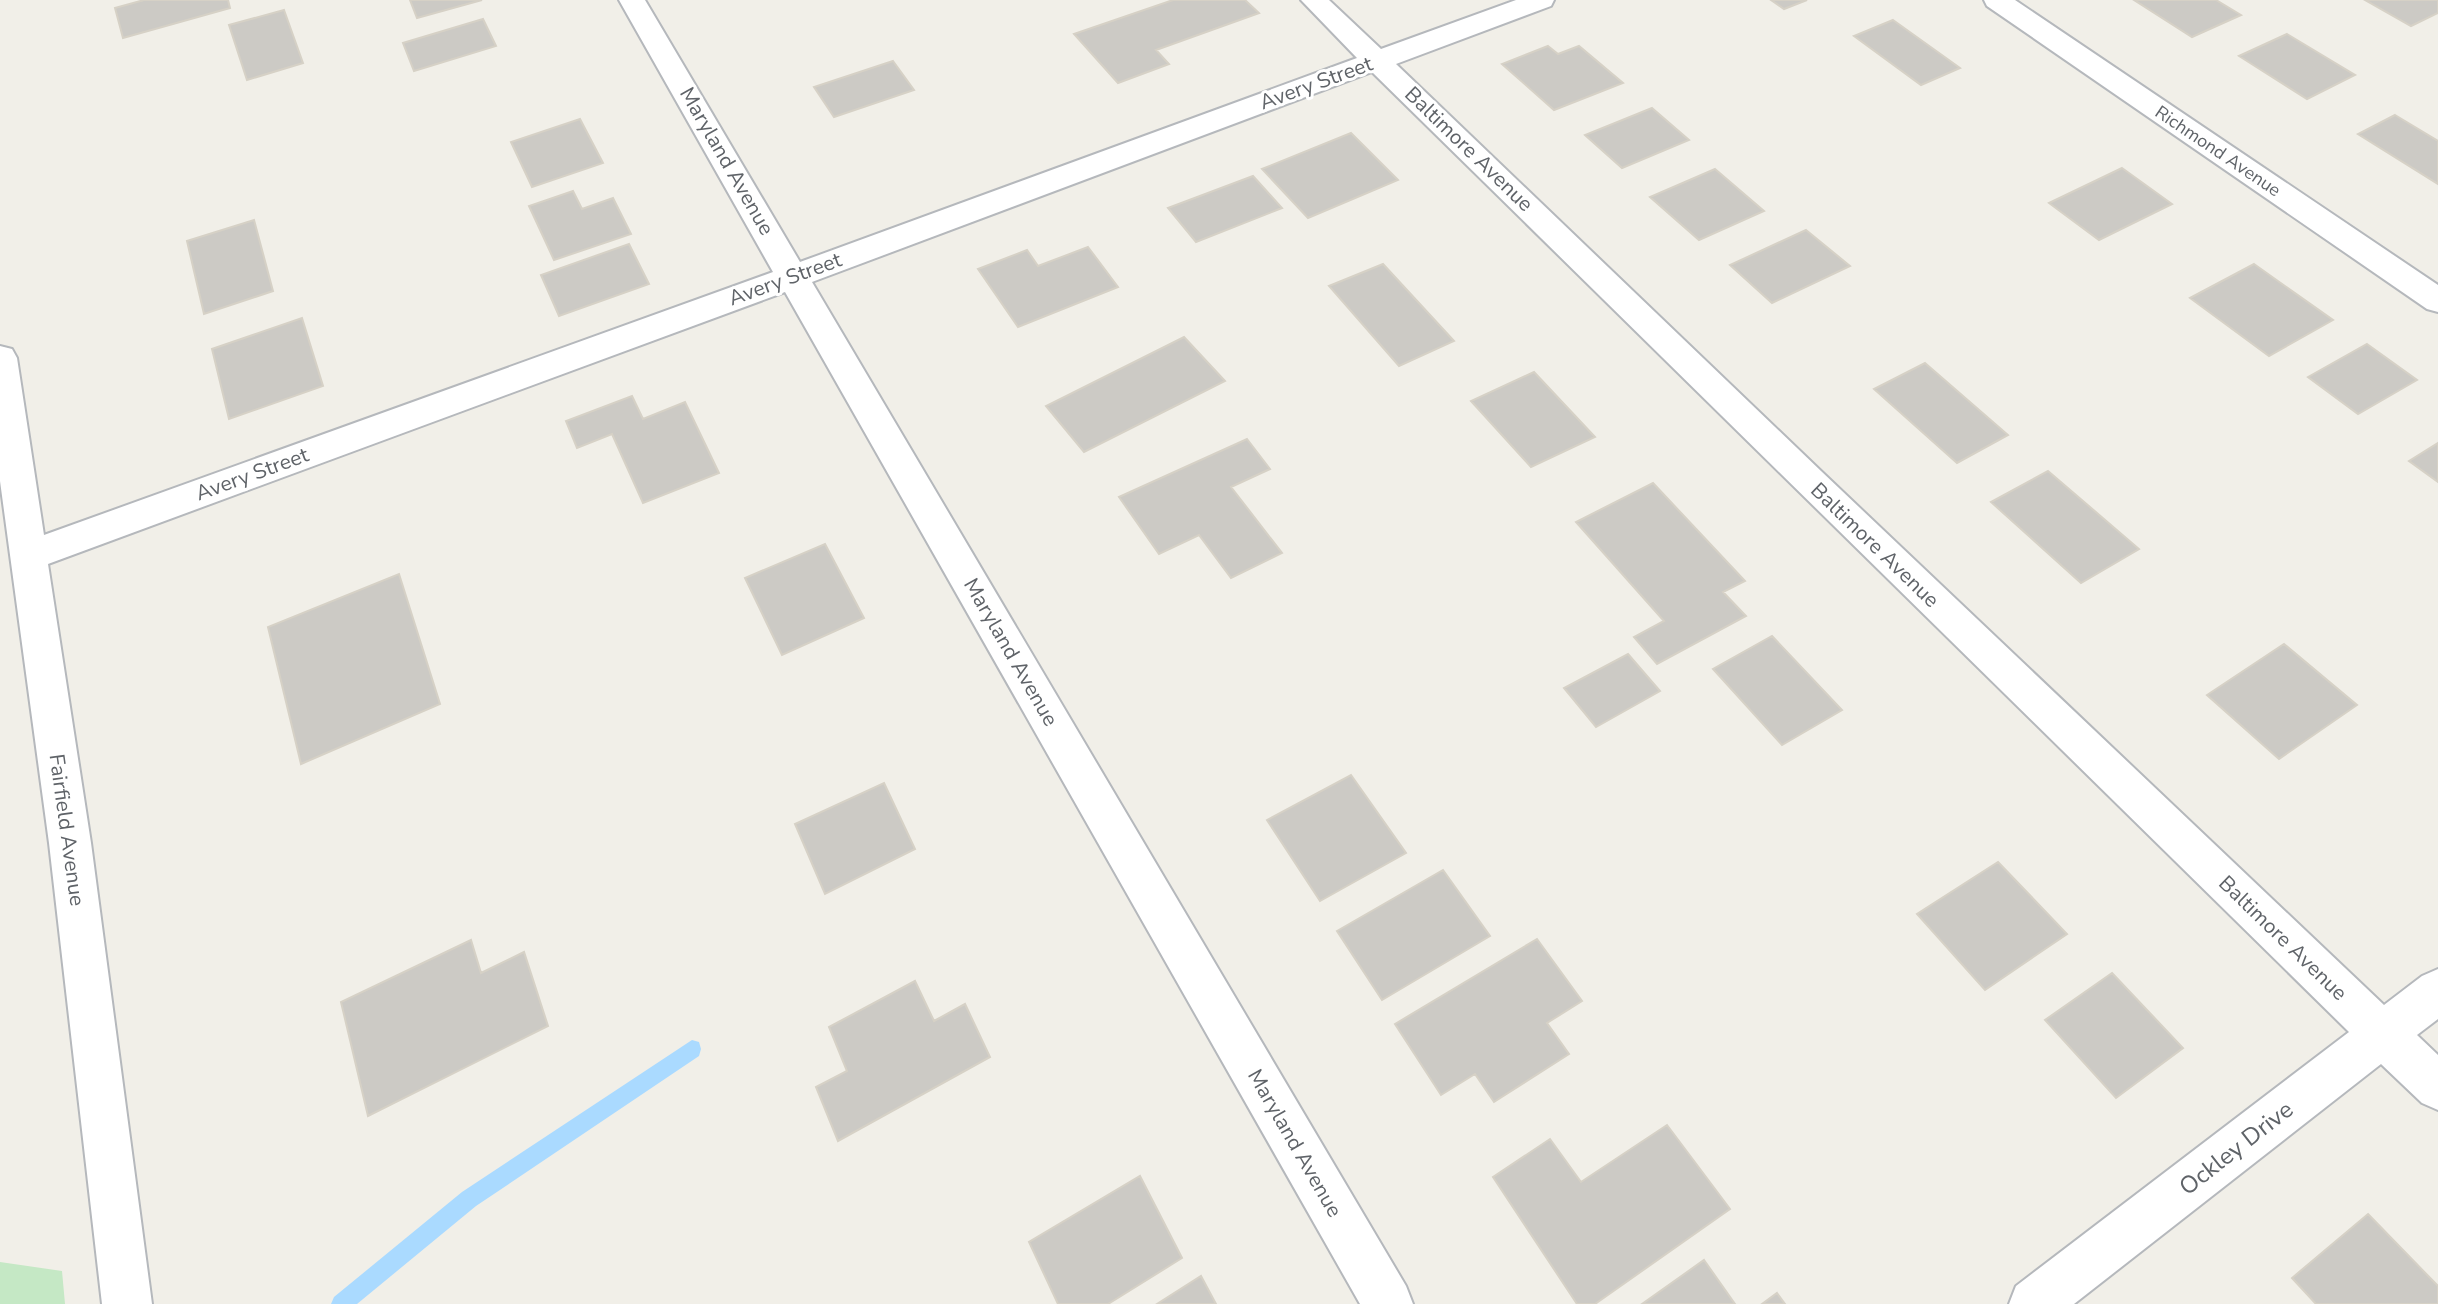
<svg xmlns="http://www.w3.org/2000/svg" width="2438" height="1304" font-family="'Nunito Sans',sans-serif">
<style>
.green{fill:#c5e8c5}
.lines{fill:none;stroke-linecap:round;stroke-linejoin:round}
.stream{fill:#aadaff;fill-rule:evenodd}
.building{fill:#cccac5;stroke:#d6d1c6;stroke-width:2}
.minor-casing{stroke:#b5b8bc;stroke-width:4}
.minor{fill:#fff;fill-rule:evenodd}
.labels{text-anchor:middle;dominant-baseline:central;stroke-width:6;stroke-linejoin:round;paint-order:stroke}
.far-street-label{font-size:18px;fill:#5f6368;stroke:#fff}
.street-label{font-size:21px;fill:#5f6368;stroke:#fff}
.near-street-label{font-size:24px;fill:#5f6368;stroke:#fff}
</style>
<rect width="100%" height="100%" fill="#f1efe8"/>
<!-- green -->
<path class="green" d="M0,1262L62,1271L65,1304H0Z"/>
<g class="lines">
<!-- stream -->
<path class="stream" d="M692,1040L699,1042L701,1049L699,1056L476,1206L357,1304H331L334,1297L462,1192Z"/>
</g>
<!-- building -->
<path class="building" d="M144,0H228L230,8L123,38L115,8Z
M410,0H482L417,18Z
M1173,0H1245L1259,13L1156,50L1169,64L1118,83L1074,34Z
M1771,0H1807L1784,9Z
M2134,0H2216L2241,15L2192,37Z
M2365,0H2438V13L2411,26Z
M284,10L303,63L247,80L229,25Z
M483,19L496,46L414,71L403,43Z
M1893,20L1960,68L1921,85L1854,36Z
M2287,34L2355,75L2307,99L2239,56Z
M1548,46L1558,54L1579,46L1623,83L1554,110L1502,64Z
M893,61L914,90L834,117L814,87Z
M1652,108L1689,140L1622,168L1585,135Z
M2395,115L2438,141V184L2358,134Z
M580,119L603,163L532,187L511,142Z
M1351,133L1398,180L1308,218L1262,169Z
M2122,168L2172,204L2099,240L2049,203Z
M1715,169L1764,211L1699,240L1650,197Z
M1253,176L1282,208L1196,242L1168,208Z
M573,191L582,209L613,198L631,234L554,260L529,206Z
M254,220L273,291L204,314L187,241Z
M1806,230L1850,266L1772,303L1730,265Z
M629,244L649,284L559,316L541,275Z
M1088,247L1118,287L1018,327L978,269L1027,250L1038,266Z
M1383,264L1454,341L1399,366L1329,286Z
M2254,264L2333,320L2269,356L2190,298Z
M302,318L323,386L229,419L212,349Z
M1184,337L1225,381L1084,452L1046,406Z
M2367,344L2417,380L2358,414L2308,377Z
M1925,363L2008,435L1957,463L1874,389Z
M1534,372L1595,437L1531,467L1471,401Z
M632,396L643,419L685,402L719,473L643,503L612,434L577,448L566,421Z
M1247,439L1270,469L1231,487L1282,553L1231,578L1199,535L1159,554L1119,497Z
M2438,443V482L2409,461Z
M2048,471L2139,549L2081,583L1991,502Z
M1653,483L1745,581L1723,592L1746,616L1657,664L1634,637L1664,621L1576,522Z
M825,544L864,618L782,655L745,578Z
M399,574L440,704L301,764L268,627Z
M1772,636L1842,710L1782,745L1713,669Z
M2284,644L2357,705L2279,759L2207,695Z
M1628,654L1660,691L1596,727L1564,688Z
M1351,775L1406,853L1320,901L1267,820Z
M884,783L915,849L825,894L795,824Z
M1998,862L2067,934L1985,990L1917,914Z
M1443,870L1490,936L1382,1000L1337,931Z
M1537,939L1582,1001L1547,1023L1569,1054L1494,1102L1475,1074L1441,1095L1395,1024Z
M471,940L481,973L524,952L548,1026L368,1116L341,1002Z
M2112,973L2183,1048L2116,1098L2045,1020Z
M915,981L934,1021L965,1004L990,1057L838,1141L816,1087L847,1071L829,1027Z
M1667,1125L1730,1209L1595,1304H1577L1493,1177L1550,1139L1581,1182Z
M1140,1176L1182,1258L1108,1304H1058L1029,1242Z
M2368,1214L2438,1286V1304H2316L2292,1278Z
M1704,1260L1735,1304H1642Z
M1201,1276L1216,1304H1157Z
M1777,1293L1785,1304H1762Z"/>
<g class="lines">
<!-- minor casing -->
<g class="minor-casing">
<path id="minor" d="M619,0H645L800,262L1357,58L1301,0H1329L1381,49L1516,0H1554L1551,6L1396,64L1821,471L2384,1005L2422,976L2438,969V1019L2417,1035L2438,1055V1110L2422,1103L2381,1064L2074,1304H2009L2016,1286L2349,1032L1372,72L812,282L1406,1286L1413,1304H1360L785,292L48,564L91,843L152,1304H102L49,843L0,481V346L12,349L17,358L44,535L773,272Z
M1984,0H2015L2438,285V312L2427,309L1987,6Z"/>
</g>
<!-- minor -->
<use href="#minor" class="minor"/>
</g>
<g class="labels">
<!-- far-street labels -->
<g class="far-street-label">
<text transform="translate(2218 151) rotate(34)">Richmond Avenue</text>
</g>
<!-- street labels -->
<g class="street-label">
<text transform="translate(1316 83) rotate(-20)">Avery Street</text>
<text transform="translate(1469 149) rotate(44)">Baltimore Avenue</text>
<text transform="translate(727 161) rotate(60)">Maryland Avenue</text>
<text transform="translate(785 279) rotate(-20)">Avery Street</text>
<text transform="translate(252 474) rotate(-20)">Avery Street</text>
<text transform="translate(1875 545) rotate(44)">Baltimore Avenue</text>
<text transform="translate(1011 652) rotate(60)">Maryland Avenue</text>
<text transform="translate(67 830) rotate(82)">Fairfield Avenue</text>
<text transform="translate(2283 938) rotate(44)">Baltimore Avenue</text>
<text transform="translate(1295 1143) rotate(60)">Maryland Avenue</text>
</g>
<!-- near-street labels -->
<g class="near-street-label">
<text transform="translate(2236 1148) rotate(-38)">Ockley Drive</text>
</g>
</g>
</svg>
